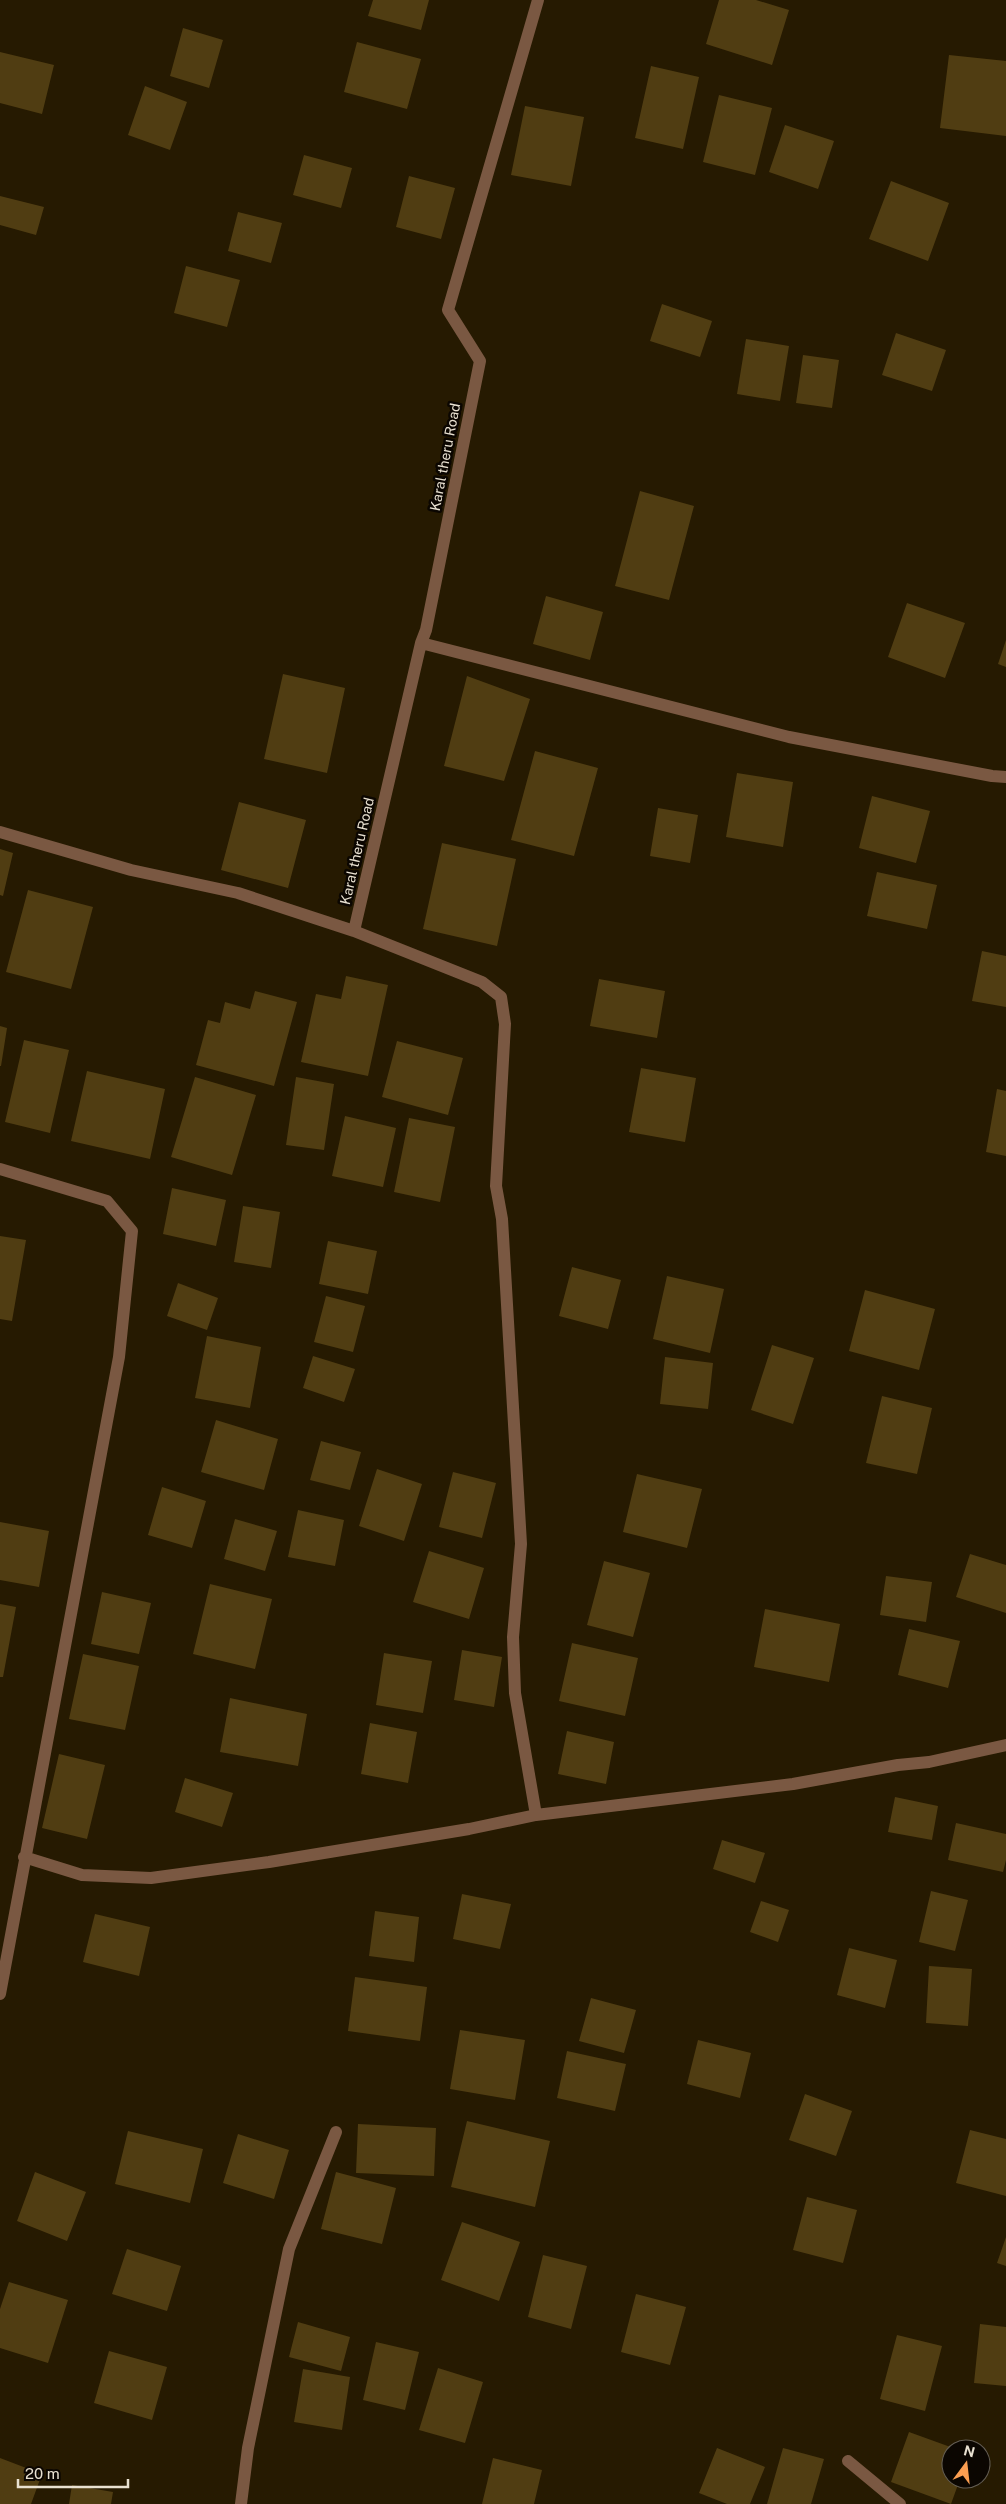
<svg xmlns="http://www.w3.org/2000/svg" width="1006" height="2504" font-family="'Public Sans',sans-serif">
<style>
.building{fill:#503d12}
.lines{fill:none;stroke-linecap:round;stroke-linejoin:round}
.minor{stroke:#7a5842;stroke-width:12}
.labels{text-anchor:middle;dominant-baseline:central;stroke-width:5;stroke-linejoin:round;paint-order:stroke}
.street-label{font-size:14px;fill:#e9e1d1;stroke:#0b0601}
</style>
<rect width="100%" height="100%" fill="#261a01"/>
<!-- building -->
<path class="building" d="M373,0H429L421,30L368,16Z
M719,0H756L789,10L772,65L706,44Z
M183,28L223,40L209,88L170,76Z
M357,42L421,59L407,109L344,92Z
M0,52L54,65L42,114L0,103Z
M949,55L1006,61V136L940,128Z
M651,66L699,77L683,149L635,138Z
M145,86L187,102L170,150L128,135Z
M719,95L772,108L755,175L703,162Z
M525,106L584,117L571,186L511,175Z
M785,125L834,141L818,189L769,172Z
M304,155L352,168L341,208L293,195Z
M409,176L455,188L441,239L396,227Z
M891,181L949,203L928,261L869,239Z
M0,196L44,207L36,235L0,225Z
M238,212L282,223L271,263L228,251Z
M186,266L240,280L227,327L174,313Z
M662,304L712,321L700,357L650,341Z
M896,333L946,350L932,391L882,375Z
M746,339L789,346L780,401L737,394Z
M803,355L839,360L832,408L796,403Z
M640,491L694,506L669,600L615,586Z
M546,596L603,612L590,660L533,644Z
M907,603L965,623L945,678L888,657Z
M1006,640V667L998,664Z
M283,674L345,688L327,773L264,759Z
M467,676L530,699L504,781L444,766Z
M535,751L598,768L574,856L511,840Z
M737,773L793,782L783,847L726,837Z
M872,796L930,811L916,863L859,848Z
M239,802L306,820L288,888L221,870Z
M658,808L698,815L690,863L650,856Z
M442,843L516,859L497,946L423,929Z
M0,849L13,853L3,896L0,895Z
M877,872L937,885L927,929L867,916Z
M28,890L93,907L71,989L6,972Z
M982,951L1006,956V1007L972,1001Z
M346,976L388,985L368,1076L301,1062L316,994L341,999Z
M599,979L665,991L657,1038L590,1026Z
M255,991L297,1002L274,1086L196,1065L208,1020L220,1023L225,1002L250,1009Z
M0,1026L7,1028L1,1066H0Z
M24,1040L69,1050L50,1133L5,1122Z
M397,1041L463,1058L448,1115L382,1097Z
M641,1068L696,1078L685,1142L629,1132Z
M87,1071L165,1089L150,1159L71,1141Z
M195,1077L256,1095L232,1175L171,1157Z
M296,1077L334,1084L324,1150L286,1145Z
M997,1089L1006,1091V1156L986,1152Z
M345,1116L396,1128L383,1187L332,1176Z
M409,1118L455,1127L440,1202L394,1192Z
M172,1188L226,1200L216,1246L163,1234Z
M243,1206L280,1212L271,1268L234,1262Z
M0,1236L26,1240L12,1321L0,1319Z
M328,1241L377,1251L368,1294L319,1284Z
M572,1267L621,1280L608,1329L559,1316Z
M667,1276L724,1289L710,1353L653,1339Z
M178,1283L218,1298L207,1330L167,1316Z
M865,1290L935,1309L919,1370L849,1351Z
M326,1296L365,1306L353,1352L314,1342Z
M207,1336L261,1347L250,1408L195,1398Z
M772,1345L814,1358L793,1424L751,1410Z
M313,1356L355,1369L344,1402L303,1388Z
M665,1357L713,1363L708,1409L660,1404Z
M882,1396L932,1408L917,1474L866,1463Z
M216,1420L278,1439L264,1490L201,1472Z
M321,1441L361,1452L350,1490L310,1480Z
M377,1469L422,1484L404,1541L359,1526Z
M453,1472L496,1483L482,1538L439,1527Z
M637,1474L702,1489L687,1548L623,1532Z
M162,1487L206,1501L192,1548L148,1535Z
M298,1510L344,1520L335,1566L288,1557Z
M235,1519L277,1531L265,1571L224,1559Z
M0,1522L49,1531L39,1587L0,1580Z
M429,1551L484,1568L469,1619L413,1602Z
M970,1554L1006,1565V1613L956,1597Z
M604,1561L650,1573L633,1637L587,1625Z
M886,1576L932,1582L926,1622L880,1615Z
M210,1584L272,1599L255,1669L193,1654Z
M102,1592L151,1603L139,1654L91,1644Z
M0,1604L16,1607L3,1677H0Z
M765,1609L840,1624L829,1682L754,1667Z
M909,1629L960,1641L948,1688L898,1675Z
M572,1643L638,1658L625,1716L559,1701Z
M462,1650L502,1657L494,1707L454,1700Z
M384,1653L432,1661L423,1713L376,1705Z
M83,1654L139,1666L125,1730L69,1719Z
M230,1698L307,1714L298,1766L220,1752Z
M370,1723L417,1732L408,1783L361,1774Z
M567,1731L614,1742L606,1784L558,1774Z
M59,1754L105,1765L87,1839L42,1828Z
M185,1778L233,1793L222,1827L175,1812Z
M895,1797L938,1806L932,1840L888,1832Z
M956,1823L1006,1834V1860L1003,1872L948,1860Z
M722,1840L765,1853L755,1883L713,1869Z
M931,1891L968,1900L955,1951L919,1942Z
M462,1894L511,1904L500,1949L453,1939Z
M761,1901L789,1910L778,1942L750,1932Z
M375,1911L419,1917L414,1962L369,1956Z
M95,1914L150,1927L139,1976L83,1962Z
M849,1948L897,1960L885,2008L837,1995Z
M929,1966L972,1969L968,2026L926,2023Z
M355,1977L427,1987L420,2041L348,2031Z
M591,1998L636,2010L624,2053L579,2041Z
M460,2030L525,2040L515,2100L450,2089Z
M698,2040L751,2053L740,2098L687,2084Z
M567,2051L626,2064L615,2111L557,2098Z
M805,2094L852,2111L836,2156L789,2140Z
M467,2121L550,2141L535,2207L451,2187Z
M358,2124L436,2128L434,2176L356,2173Z
M970,2130L1006,2139V2196L956,2183Z
M128,2131L203,2149L190,2203L115,2184Z
M238,2134L289,2150L274,2199L223,2183Z
M35,2172L86,2192L67,2241L17,2221Z
M336,2172L396,2188L382,2244L321,2229Z
M807,2197L857,2210L843,2263L793,2250Z
M462,2222L520,2242L499,2301L441,2280Z
M1006,2237V2266L997,2263Z
M127,2249L181,2266L167,2311L112,2294Z
M543,2255L587,2266L571,2329L528,2317Z
M9,2282L68,2300L48,2363L0,2348V2309Z
M636,2294L686,2307L670,2365L621,2352Z
M298,2322L350,2337L341,2371L289,2357Z
M980,2324L1006,2327V2386L974,2383Z
M897,2335L942,2346L925,2411L880,2399Z
M376,2342L419,2352L405,2410L363,2400Z
M109,2351L167,2367L152,2420L94,2403Z
M438,2368L483,2382L465,2443L419,2430Z
M303,2369L350,2377L342,2430L294,2422Z
M909,2432L956,2449H951V2479H960L951,2504L891,2482Z
M717,2448L765,2467L750,2504H727L699,2493Z
M783,2448L824,2459L811,2504H767Z
M0,2458L42,2474L31,2504H0Z
M493,2458L542,2470L534,2504H482Z
M72,2485L113,2492L111,2504H69Z"/>
<g class="lines">
<!-- minor -->
<path class="minor" d="M421,643L789,737L992,776L1006,777
M0,832L131,870L238,893L354,931L482,982L501,997L505,1024L496,1186L502,1219L521,1544L513,1637L515,1693L536,1815L793,1784L898,1765L929,1762L1006,1745
M354,931L421,643L426,630L480,361L448,310L538,0
M0,1169L107,1201L132,1231L119,1357L0,1994
M24,1857L82,1875L151,1878L269,1862L469,1829L536,1815
M848,2461L900,2504
M241,2504L248,2448L289,2249L336,2132"/>
</g>
<g class="labels">
<!-- street labels -->
<g class="street-label">
<text transform="translate(445 457) rotate(-79)">Karal theru Road</text>
<text transform="translate(357 851) rotate(-77)">Karal theru Road</text>
</g>
</g>
<!-- north arrow -->
<g transform="translate(966 2464) rotate(15)"><circle r="24" fill="#0b0601" stroke="#645e54"/>
<path d="M0-4L9 19L0 12L-9 19Z" fill="#fb9e51"/>
<text y="-8" font-size="14" font-weight="bold" text-anchor="middle" fill="#e9e1d1">N</text>
</g>
<!-- scale -->
<path d="M18 2479v8h110v-8" fill="none" stroke="#e9e1d1" stroke-width="2.5"/>
<text x="25" y="2479" font-size="15" fill="#e9e1d1" stroke="#0b0601" stroke-width="4" paint-order="stroke">20 m</text>
</svg>
